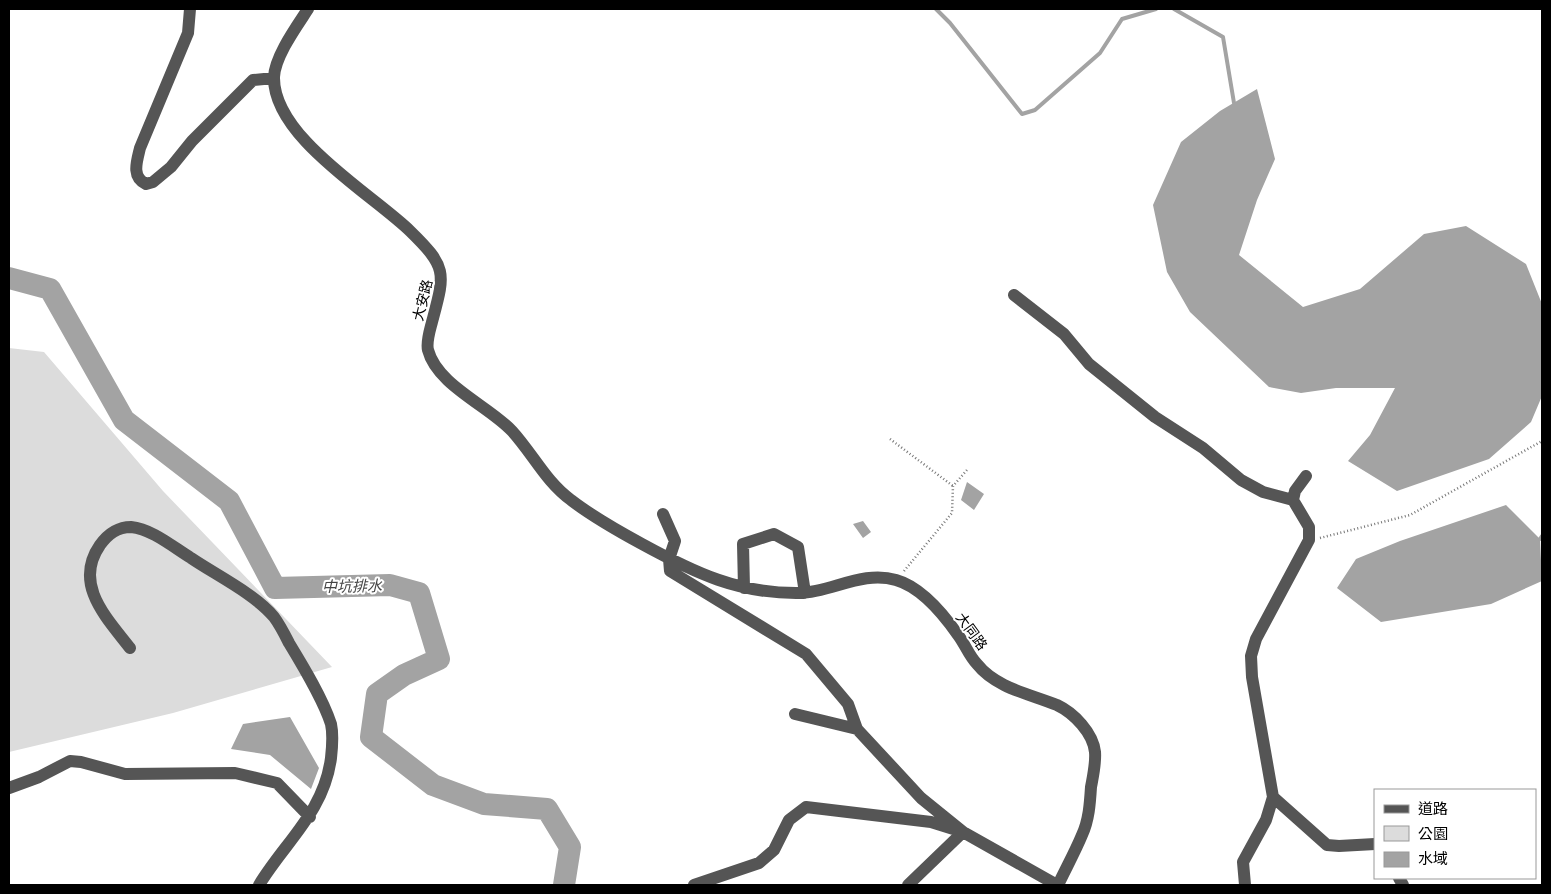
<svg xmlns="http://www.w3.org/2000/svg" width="1551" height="894" font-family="'Titillium Web','Noto Sans TC',sans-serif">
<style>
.green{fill:#dcdcdc}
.water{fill:#a3a3a3}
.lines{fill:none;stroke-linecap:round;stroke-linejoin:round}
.stream{stroke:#a3a3a3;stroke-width:4}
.river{stroke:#a3a3a3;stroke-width:22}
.path{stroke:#777;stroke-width:2.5;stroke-dasharray:1 2.5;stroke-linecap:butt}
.minor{stroke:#555;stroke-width:12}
.labels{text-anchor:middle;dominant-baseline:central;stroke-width:4;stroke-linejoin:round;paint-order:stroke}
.street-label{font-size:14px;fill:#000;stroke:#fff}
.water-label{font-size:15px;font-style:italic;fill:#444;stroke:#fff}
</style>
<rect width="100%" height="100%" fill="#fff"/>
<!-- green -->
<path class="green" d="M9,348L44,352L163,491L332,667L173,713L9,752Z"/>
<!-- water -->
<path class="water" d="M1257,89L1275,159L1257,200L1239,255L1303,307L1360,289L1424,234L1466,226L1526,264L1542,304V396L1531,422L1489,459L1397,491L1348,461L1370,435L1395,388H1336L1301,393L1269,387L1190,312L1167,272L1153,205L1181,142L1220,111Z
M967,482L984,494L974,510L961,500Z
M1506,505L1540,539L1542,581L1491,604L1381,622L1337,588L1356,559L1400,541Z
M863,521L871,532L863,538L853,524Z
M290,717L319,768L311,789L270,755L231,749L243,724Z"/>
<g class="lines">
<!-- stream -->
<path class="stream" d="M936,9L950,23L1022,114L1035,110L1100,53L1122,19L1156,9
M1174,9L1223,37L1234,103
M1540,539L1542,536"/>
<!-- river -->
<path class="river" d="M9,278L50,289L124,420L229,501L275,588L390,585L419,593L439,659L404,675L377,694L371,737L433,785L484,804L547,809L570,847L564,885"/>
<!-- path -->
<path class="path" d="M890,439L953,486
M1320,538L1410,515L1542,441
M904,571L952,513L953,486L967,470"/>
<!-- minor -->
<path class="minor" d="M190,9L188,33L140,148C137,161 131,177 146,184L153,182L171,167L192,141L253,80L274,78
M308,9C297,26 275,56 274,77C273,137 372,194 410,231C448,268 445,273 432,322C430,330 426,342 428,350C437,385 489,406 512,431C533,454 546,482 571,500C593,517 618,531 642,544C695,573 739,594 800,593C832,592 863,570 896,580C921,587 944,615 958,635C965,644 969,656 977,664C996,688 1030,694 1057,705C1074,713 1093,733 1095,752C1096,763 1093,776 1091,787C1090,803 1089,820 1082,835C1075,852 1066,868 1058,885
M1014,295L1064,334L1089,364L1155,417L1203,448L1241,480L1263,492L1293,500
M1306,476L1295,491L1293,500L1309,527V540L1256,639L1251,656L1252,677L1273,797L1327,845L1339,846L1375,844
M663,514L675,541L669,559L670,571L806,654L848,704L857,729L921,798L963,832L1057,885
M744,588L743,544L774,534L798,547L805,593
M130,648C106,617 73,584 100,545C108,534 117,527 131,527C152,529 173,547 191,558C216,575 255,594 274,617C280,625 285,635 289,643C303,666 323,699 331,724C333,733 332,749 331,758C324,812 285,842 259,885
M795,714L857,729
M9,788L39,777L70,761L81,762L125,774L235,773L277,783L310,817
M1399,878L1403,885
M694,885L759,863L774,850L789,820L806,807L931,822L963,832L908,885
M1245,885L1243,862L1266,820L1273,797"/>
</g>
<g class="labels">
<!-- street labels -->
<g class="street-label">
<text transform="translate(422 300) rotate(-76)">大安路</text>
<text transform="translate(972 631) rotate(54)">大同路</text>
</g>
<!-- water labels -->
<g class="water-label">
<text transform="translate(352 586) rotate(-1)">中坑排水</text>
</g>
</g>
<!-- border -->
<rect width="1551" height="894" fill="none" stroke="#000000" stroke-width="20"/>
<!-- legend -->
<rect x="1374" y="789" width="162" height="90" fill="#ffffff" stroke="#999999"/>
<rect x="1384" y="805" width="25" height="8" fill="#555555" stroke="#999999"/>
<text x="1418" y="814" font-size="15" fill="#000000">道路</text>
<rect x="1384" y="826" width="25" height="15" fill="#dcdcdc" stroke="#999999"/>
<text x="1418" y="839" font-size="15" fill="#000000">公園</text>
<rect x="1384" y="852" width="25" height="15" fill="#a3a3a3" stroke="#999999"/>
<text x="1418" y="864" font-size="15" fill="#000000">水域</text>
</svg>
